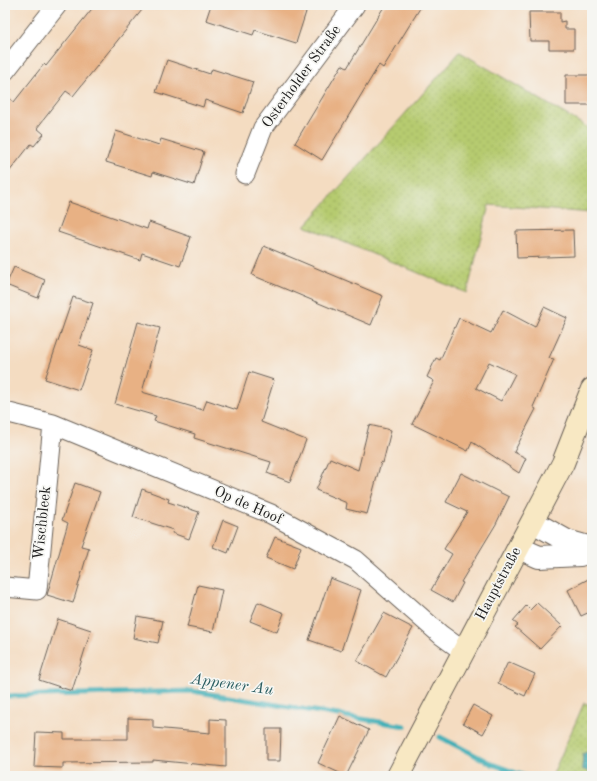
<svg xmlns="http://www.w3.org/2000/svg" width="597" height="781" font-family="'Old Standard TT',serif">
<style>
.grass{fill:url(#grass-dots);stroke:#697446}
.water{fill:url(#water-rules);stroke:#2c6468}
.lines{fill:none;stroke-linecap:round;stroke-linejoin:round}
.stream{stroke:#3cadb5;stroke-width:5}
.building{fill:#e8b184;fill-rule:evenodd}
.minor-casing{stroke:#685f56;stroke-width:21}
.tertiary-casing{stroke:#685f56;stroke-width:24}
.secondary-casing{stroke:#685f56;stroke-width:24}
.minor{stroke:#fff;stroke-width:19}
.tertiary{stroke:#fff;stroke-width:22}
.secondary{stroke:#f8e8c3;stroke-width:22}
.labels{text-anchor:middle;dominant-baseline:central;stroke-width:3.5;stroke-linejoin:round;paint-order:stroke}
.street-label{font-size:15px;fill:#1c1c1c;stroke:#f6f6f2}
.water-label{font-size:16px;font-style:italic;fill:#2a5d61;stroke:#f6f6f2}
</style>
<defs>
<pattern id="grass-dots" width="8" height="8" patternUnits="userSpaceOnUse"><rect width="8" height="8" fill="#b6cb6f"/><path d="M2 2h.1M6 6h.1" fill="none" stroke="#9cae60" stroke-width="1.8" stroke-linecap="round"/></pattern>
<pattern id="water-rules" width="6" height="5" patternUnits="userSpaceOnUse"><rect width="6" height="5" fill="#3cadb5"/><path d="M0 2.5h6" fill="none" stroke="#328c92"/></pattern>
</defs>
<rect width="100%" height="100%" fill="#f6f6f2"/>
<filter id="ink" filterUnits="userSpaceOnUse"><feTurbulence type="fractalNoise" baseFrequency=".025" numOctaves="2"/><feDisplacementMap in="SourceGraphic" scale="8" xChannelSelector="R" yChannelSelector="G"/><feConvolveMatrix kernelMatrix="1 2 1 2 8 2 1 2 1" color-interpolation-filters="sRGB"/></filter>
<filter id="wash" filterUnits="userSpaceOnUse"><feTurbulence type="fractalNoise" baseFrequency=".012" numOctaves="4" result="noise"/><feDisplacementMap in="SourceGraphic" scale="16" xChannelSelector="R" yChannelSelector="G"/><feGaussianBlur stdDeviation="0.9" result="paint"/><feColorMatrix in="noise" values="0 0 0 0 0 0 0 0 0 0 0 0 0 0 0 0 0 1.4 0 .05"/><feComposite in="paint" operator="in"/></filter>
<g filter="url(#wash)">
<rect width="100%" height="100%" fill="#f4dcc1"/>
<!-- grass -->
<path class="grass" d="M460,52L592,130V213L489,205L467,293L305,226Z
M584,703L592,705V750L583,754L582,769L592,773V776H552Z"/>
<!-- water -->
<path class="water" d="M592,750V773L582,769L583,754Z"/>
<g class="lines">
<!-- stream -->
<path class="stream" d="M5,696L192,691L405,726
M440,737L492,764L525,776"/>
</g>
<g id="blocks">
<!-- building -->
<path class="building" d="M95,5H135L142,10L73,96L66,91L37,128L44,134L34,146L31,144L5,177V95L14,102L44,64L46,66Z
M211,5H283L306,12L296,43L255,30L253,35L206,20Z
M385,5H422L383,68L379,65L322,160L295,143L342,65L347,68Z
M529,12H560V22L565,21V29H574V49H549V41H530Z
M167,60L210,74L212,69L253,82L243,113L205,100L203,107L156,92Z
M566,75H592V105H566Z
M116,131L159,145L161,139L204,152L194,185L153,172L152,176L106,162Z
M69,202L147,229L149,222L191,237L180,266L142,253L140,260L58,232Z
M573,230L574,256L517,258L516,231Z
M264,246L383,296L371,325L252,275Z
M14,267L45,280L38,298L6,285Z
M73,297L93,303L79,345L93,350L79,390L45,379Z
M544,307L567,318L549,358L554,359L533,407L536,409L514,452L526,458L519,473L472,442L468,451L412,424L434,381L427,377L436,358L440,360L459,318L491,333L503,310L535,327ZM489,362L515,374L501,401L476,388Z
M138,322L160,328L142,392L203,410L207,400L237,410L249,372L274,380L261,422L306,440L290,482L267,473L271,462L194,438L195,434L154,421L156,416L115,404Z
M369,425L391,430L383,463L381,462L367,514L346,509L347,503L316,490L330,458L358,470Z
M461,473L509,497L496,524L461,582L463,583L453,602L431,590L452,554L444,549L467,512L446,502Z
M75,483L100,492L81,546L89,548L73,603L47,595L68,523L62,520Z
M142,489L169,499L168,502L199,512L189,539L172,533L173,530L133,517Z
M223,520L238,526L228,553L213,547Z
M275,537L301,547L293,569L266,558Z
M592,577V611L581,616L568,590Z
M330,578L361,590L341,651L309,640Z
M198,585L222,590L213,632L187,627Z
M258,602L284,613L277,632L250,621Z
M537,603L562,626L540,649L515,627L518,625L513,621L526,606L530,610Z
M384,613L413,628L386,677L357,661Z
M137,616L163,621L158,643L133,638Z
M58,619L91,630L72,691L39,680Z
M508,662L535,674L525,696L498,683Z
M473,705L493,716L483,734L463,723Z
M340,716L369,730L346,776L318,763Z
M128,718L153,719V728L210,733V719L226,720V767L153,760V762L63,763V768L34,767L36,732L64,733V739H128Z
M266,729H281L280,761H266Z"/>
</g>
</g>
<g filter="url(#ink)">
<use href="#blocks" fill-opacity="0" stroke="#685f56" stroke-width="1"/>
<g class="lines">
<!-- minor casing -->
<g class="minor-casing">
<path id="minor" d="M5,71L57,5
M245,174L263,128L355,5
M5,412L53,424L271,514L356,560L441,635L463,651
M5,587L37,590L53,424"/>
</g>
<!-- tertiary casing -->
<g class="tertiary-casing">
<path id="tertiary" d="M533,522L567,541L592,548
M519,548L539,557L580,555L592,550"/>
</g>
<!-- secondary casing -->
<g class="secondary-casing">
<path id="secondary" d="M398,776L563,463L592,389"/>
</g>
<!-- minor -->
<use href="#minor" class="minor"/>
<!-- tertiary -->
<use href="#tertiary" class="tertiary"/>
<!-- secondary -->
<use href="#secondary" class="secondary"/>
</g>
</g>
<g class="labels">
<!-- street labels -->
<g class="street-label">
<text transform="translate(302 77) rotate(-54)">Osterholder Straße</text>
<text transform="translate(248 506) rotate(24)">Op de Hoof</text>
<text transform="translate(43 523) rotate(-84)">Wischbleek</text>
<text transform="translate(499 584) rotate(-62)">Hauptstraße</text>
</g>
<!-- water labels -->
<g class="water-label">
<text transform="translate(232 685) rotate(8)">Appener Au</text>
</g>
</g>
<!-- margin -->
<rect width="597" height="781" fill="none" stroke="#f6f6f2" stroke-width="20"/>
</svg>
